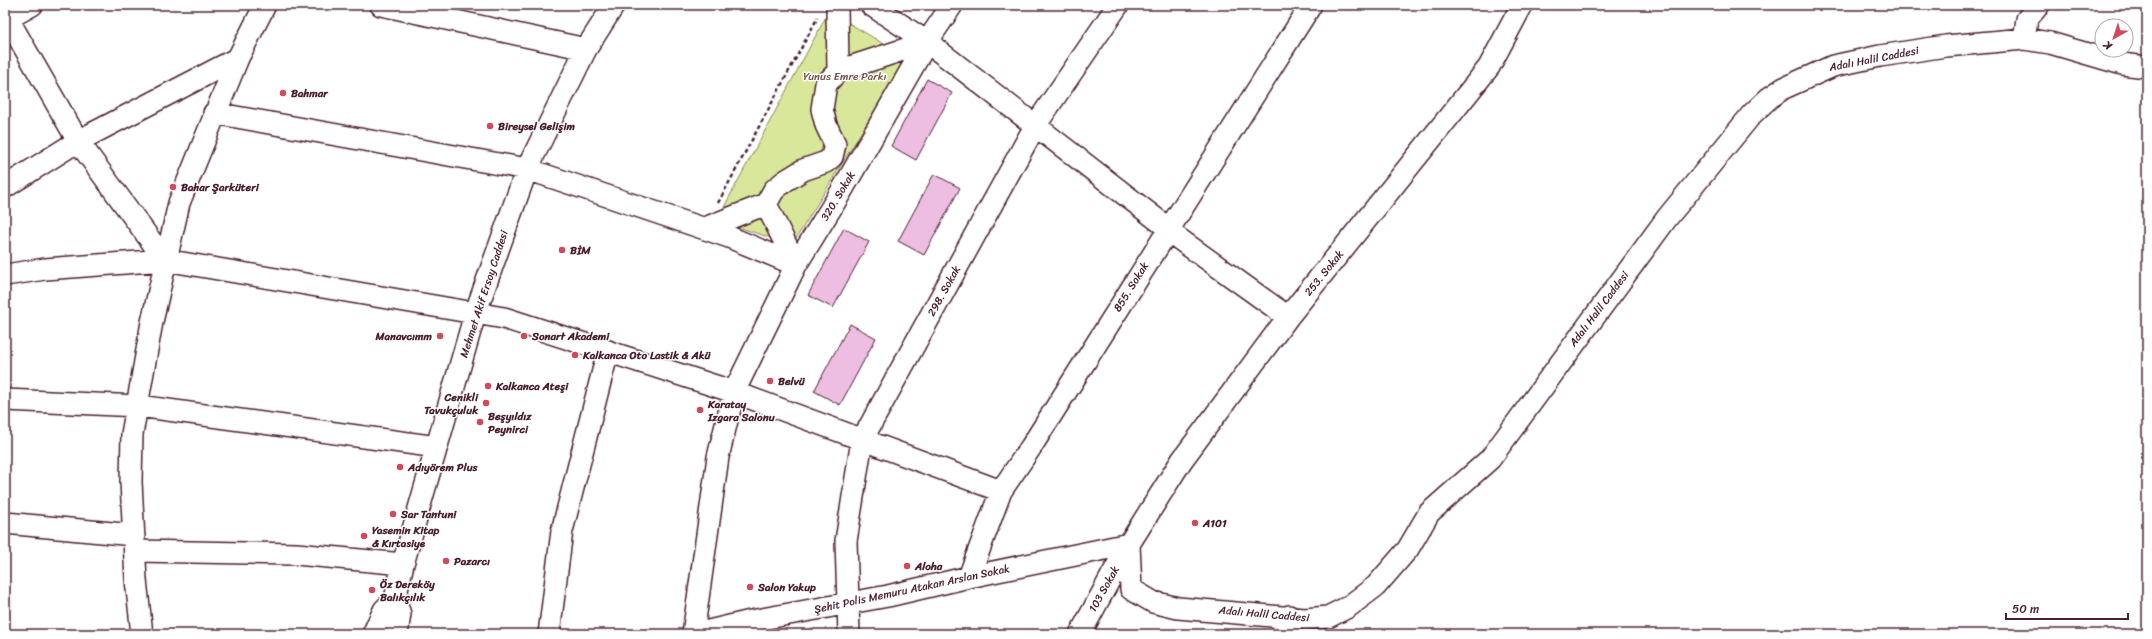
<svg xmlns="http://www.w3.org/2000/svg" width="2152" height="639" font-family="Sriracha,sans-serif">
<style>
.green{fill:#d8e79a;stroke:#918362}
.building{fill:#edbee1;stroke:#4a1f2b}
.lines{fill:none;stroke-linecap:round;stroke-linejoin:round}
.minor-casing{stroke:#4a1f2b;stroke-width:24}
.path{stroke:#4a1f2b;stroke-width:2.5;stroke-dasharray:4 3;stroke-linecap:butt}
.minor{stroke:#fff;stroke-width:21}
.poi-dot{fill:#d1495b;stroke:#fff;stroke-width:1.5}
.labels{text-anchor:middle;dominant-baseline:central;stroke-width:3;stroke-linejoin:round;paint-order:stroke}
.street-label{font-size:11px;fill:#4a1f2b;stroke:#fff}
.park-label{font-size:11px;fill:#6e5147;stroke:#fff}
.poi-label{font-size:11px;font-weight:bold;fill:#4a1f2b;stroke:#fff;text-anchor:start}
</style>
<rect width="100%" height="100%" fill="#fff"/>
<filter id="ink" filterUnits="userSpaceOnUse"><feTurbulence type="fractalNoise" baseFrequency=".025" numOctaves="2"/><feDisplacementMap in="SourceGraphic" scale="8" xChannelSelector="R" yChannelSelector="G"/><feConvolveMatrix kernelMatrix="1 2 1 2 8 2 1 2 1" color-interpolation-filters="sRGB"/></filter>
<g filter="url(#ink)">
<!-- green -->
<path class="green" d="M829,11L907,58L792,245L717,220Z"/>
<!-- building -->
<path class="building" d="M927,79L952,93L916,160L891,146Z
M934,174L960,188L924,255L898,241Z
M844,228L869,242L833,308L808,295Z
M850,324L876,338L840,405L814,391Z"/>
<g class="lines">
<!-- minor casing -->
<g class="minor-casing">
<path id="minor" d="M381,5L586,49
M837,5L838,71
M871,5L927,42L1168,228L1175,236L1288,317
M5,14L78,141L165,260L504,318L734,392L1001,491
M5,20L32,5
M2024,39L2027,19L2039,5
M214,113L527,169L729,237L796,265
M5,187L78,141L238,58
M766,204L796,265
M705,228L766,204L774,190L785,181L803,170L826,162L832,157L835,144L826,125L822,109L826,84L838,71L927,42
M5,275L45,269L165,260
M5,400L139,406L437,447
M5,523L134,535
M1129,544L1131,589L1153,602L1178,608L1305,619L1328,617L1348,607L1376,586L1408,549L1429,513L1490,459L1667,218L1752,114L1769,98L1784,88L1833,66L1880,56L1946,46L2024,39L2050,43L2122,64L2147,67
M135,551L296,554L403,564
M969,577L1001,491L1031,447L1311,5
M142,634L136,580L131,482L132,434L152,322L179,203L238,58L265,5
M373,634L384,610L395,599
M397,634L400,614L395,599L403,564L475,314L527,169L586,49L614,5
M549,634L562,531L608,351
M693,634L718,457L734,392L796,265L841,192L927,42L952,5
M696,634L751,621L888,596L969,577L1129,544
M849,634L846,541L862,440L1035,126L1118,5
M1080,634L1129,544L1182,460L1288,317L1489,67L1522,5
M1282,634L1289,616"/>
</g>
<!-- path -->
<path class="path" d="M718,203L818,17"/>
<!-- minor -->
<use href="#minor" class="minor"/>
</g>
</g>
<!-- markers -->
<g class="poi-dot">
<circle cx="283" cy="93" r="4"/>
<circle cx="490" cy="126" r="4"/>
<circle cx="173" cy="187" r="4"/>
<circle cx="562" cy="250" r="4"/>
<circle cx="440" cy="336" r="4"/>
<circle cx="524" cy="336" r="4"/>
<circle cx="575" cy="355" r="4"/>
<circle cx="770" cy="381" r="4"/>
<circle cx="488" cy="386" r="4"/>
<circle cx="486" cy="403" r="4"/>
<circle cx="700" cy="410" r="4"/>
<circle cx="480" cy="422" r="4"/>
<circle cx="400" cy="467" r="4"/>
<circle cx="393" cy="514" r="4"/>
<circle cx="1195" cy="523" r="4"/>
<circle cx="364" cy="536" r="4"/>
<circle cx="446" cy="561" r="4"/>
<circle cx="907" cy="566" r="4"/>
<circle cx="750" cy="587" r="4"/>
<circle cx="372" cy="590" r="4"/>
</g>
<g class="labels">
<!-- street labels -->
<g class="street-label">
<text transform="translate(1874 59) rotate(-11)">Adalı Halil Caddesi</text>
<text transform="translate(838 196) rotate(-59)">320. Sokak</text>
<text transform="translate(1324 273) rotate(-51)">253. Sokak</text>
<text transform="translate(1131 287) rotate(-58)">855. Sokak</text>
<text transform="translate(944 291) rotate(-61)">298. Sokak</text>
<text transform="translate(484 294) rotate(-72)">Mehmet Akif Ersoy Caddesi</text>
<text transform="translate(1599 309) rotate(-53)">Adalı Halil Caddesi</text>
<text transform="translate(912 589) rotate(-12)">Şehit Polis Memuru Atakan Arslan Sokak</text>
<text transform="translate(1104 589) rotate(-61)">103 Sokak</text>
<text transform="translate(1264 614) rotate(5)">Adalı Halil Caddesi</text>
</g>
<!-- park labels -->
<g class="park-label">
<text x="845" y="76">Yunus Emre Parkı</text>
</g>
<!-- poi labels -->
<g class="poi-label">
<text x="291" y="93">Bahmar</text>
<text x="498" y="126">Bireysel Gelişim</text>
<text x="181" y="187">Bahar Şarküteri</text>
<text x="570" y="250">BİM</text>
<text x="432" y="336" text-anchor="end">Manavcımm</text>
<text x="532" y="336">Sonart Akademi</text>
<text x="583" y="355">Kalkanca Oto Lastik &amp; Akü</text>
<text x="778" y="381">Belvü</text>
<text x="496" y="386">Kalkanca Ateşi</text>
<text x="478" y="397" text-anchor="end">Cenikli<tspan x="478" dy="13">Tavukçuluk</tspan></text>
<text x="708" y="404">Karatay<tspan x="708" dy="13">Izgara Salonu</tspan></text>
<text x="488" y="416">Beşyıldız<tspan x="488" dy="13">Peynirci</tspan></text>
<text x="408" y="467">Adıyörem Plus</text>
<text x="401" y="514">Sar Tantuni</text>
<text x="1203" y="523">A101</text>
<text x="372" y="530">Yasemin Kitap<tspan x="372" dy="13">&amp; Kırtasiye</tspan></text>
<text x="454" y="561">Pazarcı</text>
<text x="915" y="566">Aloha</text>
<text x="380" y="584">Öz Dereköy<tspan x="380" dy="13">Balıkçılık</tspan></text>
<text x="758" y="587">Salon Yakup</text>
</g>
</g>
<!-- margin -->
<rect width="2152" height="639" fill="none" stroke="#fff" stroke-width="20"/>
<rect x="10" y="10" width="2132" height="619" fill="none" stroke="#4a1f2b" stroke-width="1.5" filter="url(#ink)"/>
<!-- north arrow -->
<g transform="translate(2114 38) rotate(219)"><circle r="19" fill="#ffffff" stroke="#b7a5aa"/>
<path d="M0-3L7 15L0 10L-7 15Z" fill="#d1495b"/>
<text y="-6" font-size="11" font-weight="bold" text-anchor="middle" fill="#4a1f2b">K</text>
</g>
<!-- scale -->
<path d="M2006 613v6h122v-6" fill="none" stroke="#4a1f2b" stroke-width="2"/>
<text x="2012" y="613" font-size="12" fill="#4a1f2b" stroke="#ffffff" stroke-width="3" paint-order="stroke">50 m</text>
</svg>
